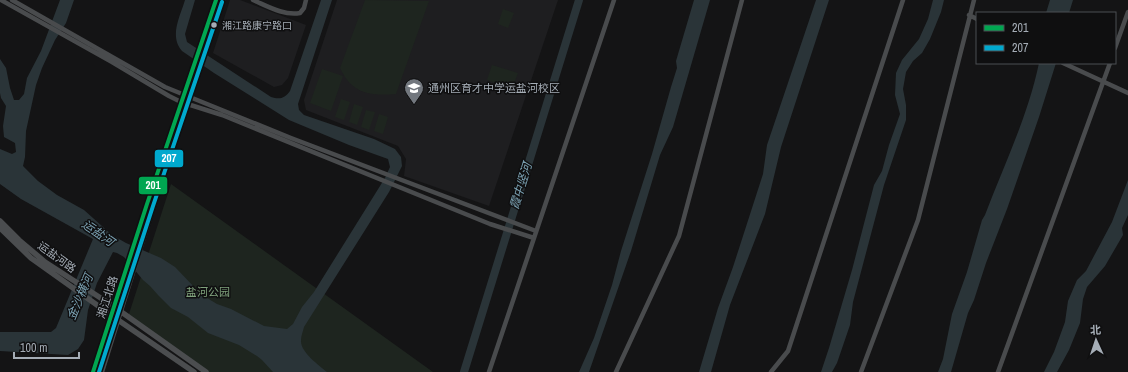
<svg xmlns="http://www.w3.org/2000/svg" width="1128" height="372" font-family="'Archivo Narrow','Noto Sans SC',sans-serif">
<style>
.built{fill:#1e1e20}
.green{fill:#1e251f}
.water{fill:#2a3438}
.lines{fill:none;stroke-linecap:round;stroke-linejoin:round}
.river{stroke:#2a3438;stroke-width:8}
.minor{stroke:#494b4d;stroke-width:4.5}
.major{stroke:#4b4d4f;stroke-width:5.5}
.bus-1-casing{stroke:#0f0f10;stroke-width:7}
.bus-2-casing{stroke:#0f0f10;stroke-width:7}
.bus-1{stroke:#00a651;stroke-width:4}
.bus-2{stroke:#00a9ce;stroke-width:4}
.bus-dot{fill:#a5adb6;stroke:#0f0f10;stroke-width:1.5}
.labels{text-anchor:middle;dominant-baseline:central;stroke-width:3;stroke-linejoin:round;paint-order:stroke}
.bus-label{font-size:10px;fill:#a5adb6;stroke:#0f0f10;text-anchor:start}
.poi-label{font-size:11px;fill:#a5adb6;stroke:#0f0f10;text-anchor:start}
.street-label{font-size:11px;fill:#a5adb6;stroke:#0f0f10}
.park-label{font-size:11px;fill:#7fa17c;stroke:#0f0f10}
.water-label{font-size:12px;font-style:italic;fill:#7ba1b2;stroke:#0f0f10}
.line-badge{stroke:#0f0f10;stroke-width:1.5}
.badge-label{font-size:11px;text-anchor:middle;font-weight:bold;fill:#fff}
</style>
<rect width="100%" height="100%" fill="#141415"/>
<!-- built -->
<path class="built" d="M230,0H240L306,25L288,78L282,85L274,87L213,53Z
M337,0H558L489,206L404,176L406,159L398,146L306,110L304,100Z"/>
<!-- green -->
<path class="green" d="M365,0L429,1L396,94C370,96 352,94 340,68Z
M503,9L514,13L508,28L498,24Z
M492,65L518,73L512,89L487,80Z
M322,69L343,76L331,111L310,103Z
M341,99L350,102L344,120L335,117Z
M354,104L363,107L357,125L349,122Z
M366,110L375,112L369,130L361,127Z
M379,114L388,117L383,134L374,131Z
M171,184L433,372H209L128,317Z"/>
<!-- water -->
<path class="water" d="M60,0H74L66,23L55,40L42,68L36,85L26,131L25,157L23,166L38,181L57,195L84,210L112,235L126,243L161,258L175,267L197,290L207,298L217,304L231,309L264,326L287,329L293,324L302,307L314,292L385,178L390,167L388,159L349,145L289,120L214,73L182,51C169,36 180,17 185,0H195L185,34L187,42L271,97C280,100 285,98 290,91L321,0H332L298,104L299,110L304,115L374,139L395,149L401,157L402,166L389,192L304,327C303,331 301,336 301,340C300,352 319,365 327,372H273L262,360L257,356L239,345L208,333L188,317L171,308L158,295L150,286L143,280L124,257L117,253L113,252L97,283L88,310L84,340L78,349L68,355L0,351V332H51L56,328L93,239L21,199L0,184V149L12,154L16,152L15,143L4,137L3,126L6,106L1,98L0,93V59L6,68L10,88L14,100H19L24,94L27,78L41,51Z
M694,0H710L673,127L660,155L631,251L589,372H579L594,338L612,285L621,251L652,154L671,87L677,68L676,61Z
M816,0H829L781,147L765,214L730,305L711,372H699L718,308L733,267L763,174L767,145Z
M933,0H944L941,12L930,39L922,53L913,61L906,72L903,89L906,105V120L884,185L853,302L850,325L837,363L832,372H821L829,348L852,270L874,185L882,171L889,145L900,114L895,95L896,73L902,60L919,39L928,19Z
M1050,0H1073L1069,13H1046Z
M1039,63H1056L1039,117L1007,209L986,263L974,300L968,313L951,372H938L943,359L952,314L967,272L982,220L985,215C1004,165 1028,116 1039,63Z
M1128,180V215L1122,228L1123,235L1105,266L1087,287L1083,299L1080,323L1069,350L1057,372H1044L1054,352L1065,322L1068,301L1077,280L1086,271L1112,222Z"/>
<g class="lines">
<!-- river -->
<path class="river" d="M464,372L579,0"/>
<!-- minor -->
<path class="minor" d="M1,0L112,62L169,96L181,102L222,115L490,224L534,238
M12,0L165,87L291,138L536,231
M253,0C267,6 284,16 300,13L304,8L306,0
M969,15L977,19
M1115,48L1128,12
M1063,63L1128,93
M93,372L147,204L216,0
M102,372L159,189L223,0
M489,372L614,0
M616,372L679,236L742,0
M771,372L788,351L903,0
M861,372L918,220L974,0
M998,372L1110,63"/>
<!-- major -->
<path class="major" d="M0,221L19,240L45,262L113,306L206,372
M0,228L31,258L118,320L194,372"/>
<!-- bus-1 casing -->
<g class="bus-1-casing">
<path id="bus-1" d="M93,372L147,204L216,0"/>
</g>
<!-- bus-2 casing -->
<g class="bus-2-casing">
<path id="bus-2" d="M99,372L153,206L222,2"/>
</g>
<!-- bus-1 -->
<use href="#bus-1" class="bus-1"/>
<!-- bus-2 -->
<use href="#bus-2" class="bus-2"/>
</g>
<!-- icons -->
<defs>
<g id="school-pin" transform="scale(1)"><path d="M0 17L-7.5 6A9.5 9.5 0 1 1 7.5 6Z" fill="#72777e" stroke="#0f0f10"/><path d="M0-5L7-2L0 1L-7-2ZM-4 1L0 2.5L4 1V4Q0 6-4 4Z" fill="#fff"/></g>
</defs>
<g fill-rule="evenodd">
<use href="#school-pin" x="414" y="88"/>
</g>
<!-- markers -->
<circle class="bus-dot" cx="214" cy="25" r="3.5"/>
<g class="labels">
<!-- bus labels -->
<g class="bus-label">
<text x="222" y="25">湘江路康宁路口</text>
</g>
<!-- poi labels -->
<g class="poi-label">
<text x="428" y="88">通州区育才中学运盐河校区</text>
</g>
<!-- street labels -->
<g class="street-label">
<text transform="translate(57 257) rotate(36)">运盐河路</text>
<text transform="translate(107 297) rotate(-72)">湘江北路</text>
</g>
<!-- park labels -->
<g class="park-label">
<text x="208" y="292">盐河公园</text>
</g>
<!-- water labels -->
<g class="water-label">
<text transform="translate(521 186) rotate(-73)">霞中竖河</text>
<text transform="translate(98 233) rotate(35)">运盐河</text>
<text transform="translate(80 297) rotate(-67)">金沙横河</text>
</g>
</g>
<g class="line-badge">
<rect x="154" y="149" width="30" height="19" rx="4" fill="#00a9ce"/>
<rect x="138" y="176" width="30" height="19" rx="4" fill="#00a651"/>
</g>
<g class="badge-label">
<text x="169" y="162">207</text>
<text x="153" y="189">201</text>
</g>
<!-- legend -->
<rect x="976" y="12" width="140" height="52" fill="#0f0f10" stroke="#4b4e52"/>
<rect x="984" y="25" width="20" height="6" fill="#00a651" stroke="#4b4e52"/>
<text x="1012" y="32" font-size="12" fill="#a5adb6">201</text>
<rect x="984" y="45" width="20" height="6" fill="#00a9ce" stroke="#4b4e52"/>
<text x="1012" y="52" font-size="12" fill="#a5adb6">207</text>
<!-- north arrow -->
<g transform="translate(1096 340) rotate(357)" stroke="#0f0f10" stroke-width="3" paint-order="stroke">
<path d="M0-3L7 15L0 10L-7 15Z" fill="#a5adb6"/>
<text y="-6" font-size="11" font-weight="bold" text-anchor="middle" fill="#a5adb6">北</text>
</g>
<!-- scale -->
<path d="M14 352v6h65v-6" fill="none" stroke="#a5adb6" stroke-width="2"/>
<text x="20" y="352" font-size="12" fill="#a5adb6" stroke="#0f0f10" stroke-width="3" paint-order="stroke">100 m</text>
</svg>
